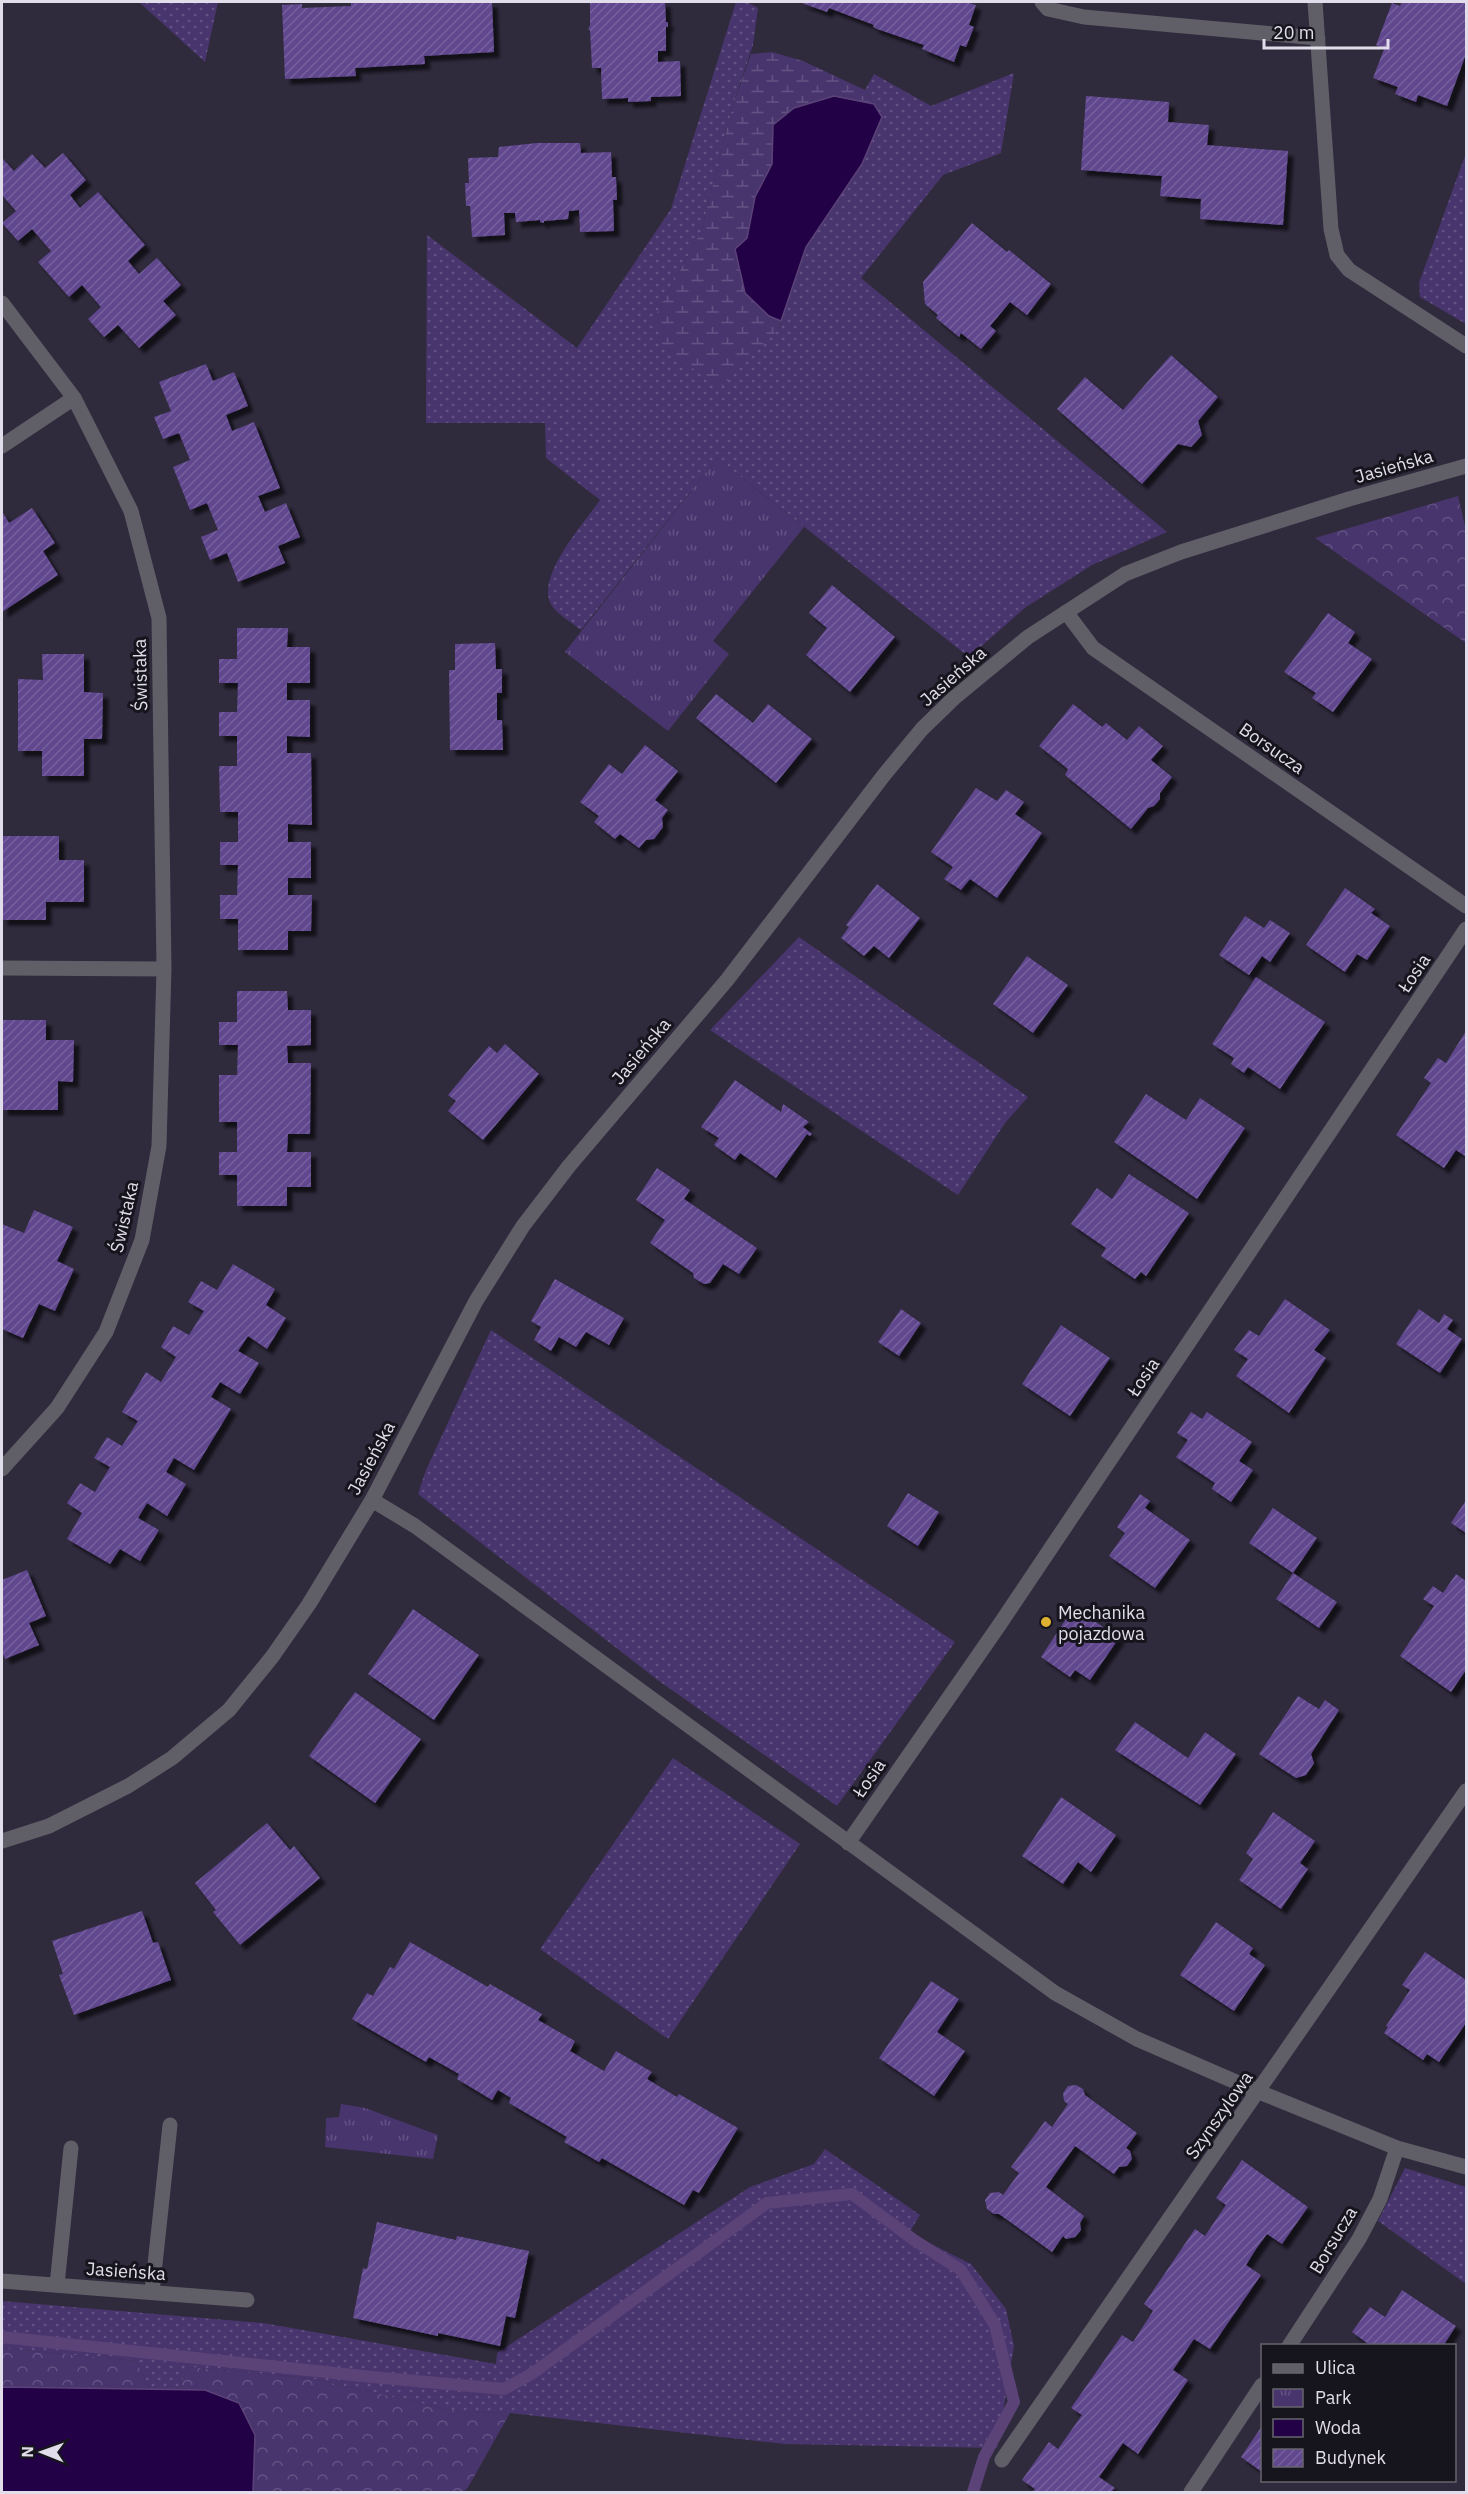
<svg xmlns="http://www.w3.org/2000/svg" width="1468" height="2494" font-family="'IBM Plex Sans',sans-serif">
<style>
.grass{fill:url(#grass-dots)}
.forest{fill:url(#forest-crowns)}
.wetland{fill:url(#wetland-marsh)}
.park{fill:url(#park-tufts)}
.water{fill:#220146;stroke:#5b4377;stroke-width:1.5}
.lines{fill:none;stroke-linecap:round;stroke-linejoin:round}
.stream{stroke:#5b4377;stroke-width:12}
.building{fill:url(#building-hatch);filter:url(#shadow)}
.minor{stroke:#605e67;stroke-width:15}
.poi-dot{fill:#deb133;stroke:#16141c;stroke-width:2}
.labels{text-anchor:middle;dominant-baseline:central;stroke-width:6;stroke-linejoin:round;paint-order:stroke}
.street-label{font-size:18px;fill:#e1ddea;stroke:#16141c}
.poi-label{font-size:18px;fill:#e1ddea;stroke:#16141c;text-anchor:start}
</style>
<defs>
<pattern id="grass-dots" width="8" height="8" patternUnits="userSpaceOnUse" patternTransform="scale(1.5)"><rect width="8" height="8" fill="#49356e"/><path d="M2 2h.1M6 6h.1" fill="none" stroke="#635283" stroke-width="1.8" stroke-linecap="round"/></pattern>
<pattern id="forest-crowns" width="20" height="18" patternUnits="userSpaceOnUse" patternTransform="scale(1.5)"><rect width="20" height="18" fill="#49356e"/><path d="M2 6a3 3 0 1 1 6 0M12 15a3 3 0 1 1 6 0" fill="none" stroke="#635283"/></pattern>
<pattern id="wetland-marsh" width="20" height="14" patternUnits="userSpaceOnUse" patternTransform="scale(1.5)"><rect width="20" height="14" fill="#49356e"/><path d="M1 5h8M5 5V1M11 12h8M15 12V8" fill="none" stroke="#635283"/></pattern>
<pattern id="park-tufts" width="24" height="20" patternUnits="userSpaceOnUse" patternTransform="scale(1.5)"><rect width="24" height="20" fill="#49356e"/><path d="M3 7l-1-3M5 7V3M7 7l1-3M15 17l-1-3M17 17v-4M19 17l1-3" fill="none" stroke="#635283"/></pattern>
<pattern id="building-hatch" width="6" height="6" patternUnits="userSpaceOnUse" patternTransform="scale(1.5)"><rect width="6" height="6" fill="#60478e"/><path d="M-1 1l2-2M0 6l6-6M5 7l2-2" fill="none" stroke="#76619e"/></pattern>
<filter id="shadow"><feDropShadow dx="5.5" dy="5.5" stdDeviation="1.5" flood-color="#0009"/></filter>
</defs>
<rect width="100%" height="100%" fill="#2f2a3c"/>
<!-- grass -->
<path class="grass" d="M139,2H218L205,62Z
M736,2H747L758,8L753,45L733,105L701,232L654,318L779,329L806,246L862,164L882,117L865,90L874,74L931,106L1014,73L1001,153L943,175L861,278L1167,532L1092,565L1026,607L969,657L717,458L581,630C573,623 554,613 550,602C538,574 584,523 600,500L546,458L545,423H426L427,235L577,348L671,209Z
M1466,153V324L1420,297L1419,283Z
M799,937L1028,1097L1005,1123L958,1195L710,1030Z
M491,1330L955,1642L837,1806L659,1681L418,1494L426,1470Z
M673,1758L800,1844L668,2039L540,1949Z
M825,2149L920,2215L909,2233L971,2264L1006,2309L1014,2346L997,2448L785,2444L510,2413L460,2412L309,2378L189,2367L177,2390H151L136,2361L2,2348V2301L263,2323L496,2364L497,2353L750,2187L814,2164Z
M1405,2168L1466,2187V2284L1378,2221Z"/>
<!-- forest -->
<path class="forest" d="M1458,496L1466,530V643L1315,538Z
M2,2348L136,2361L151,2390L2,2387Z
M189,2367L309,2378L460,2412L510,2413L467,2489L462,2492H253L255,2435L205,2390H177Z"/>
<!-- wetland -->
<path class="wetland" d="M772,52L803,61L865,90L874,104L834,96L773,126L772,164L755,197L747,238L769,316L781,321L779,329L720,388L663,347L654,318L701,232L733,105L751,54Z"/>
<!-- park -->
<path class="park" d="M717,458L804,527L713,641L729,654L668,731L565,652Z
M341,2104L365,2108L438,2135L433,2159L325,2147L326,2118L339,2117Z"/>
<!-- water -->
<path class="water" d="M834,96L874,104L882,117L862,164L806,247L781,321L769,316L745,293L735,249L747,238L755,197L772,164L773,125L794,108Z
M2,2387L205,2390L239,2403L255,2435L253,2492H2Z"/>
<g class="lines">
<!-- stream -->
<path class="stream" d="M2,2337L372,2377L504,2389L533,2373L767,2203L852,2194L914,2240L961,2270L995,2325L1014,2402L984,2457L973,2492"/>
</g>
<!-- building -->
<path class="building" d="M351,2H492L494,52L424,56L425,64L355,68L356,76L285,79L282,5L302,4V8L351,6Z
M590,2H665L666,22H668V27L666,26V51H658V62L680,61L681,96L651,97V101L628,102V98L602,99L601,68H592L590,30H588L590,25Z
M799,2H966L976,5L969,25L974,27L966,47L960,45L954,62L922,49L924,45L877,29L873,27L874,25L829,8L827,12Z
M1402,2H1466V54L1447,106L1418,95L1416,102L1395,94L1398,87L1373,78L1384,49L1376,45L1392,3L1400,6Z
M1086,96L1169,102L1168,122L1209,125L1207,145L1288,151L1283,225L1200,219L1201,199L1160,196L1162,176L1081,170Z
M537,143H580L581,153L611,152L612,177H616L617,200H613L614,231L580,232L579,210L569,211L568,219L544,221V223L540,222V220L516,222L515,213H504L505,235L472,237L470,206H466L465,183H469L468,158L498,157L499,147Z
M63,153L86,180L70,195L80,208L98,192L145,245L128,261L139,274L157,258L181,285L163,301L176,315L139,348L118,325L104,337L88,319L101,307L82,285L69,297L38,262L51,251L32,229L18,241L2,223L16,211L2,195V158L14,171L32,154L45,168Z
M972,223L1007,252L1009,250L1051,284L1027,315L1010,302L990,326L996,331L981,349L961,333L959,337L936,318L938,315L925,304L923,282Z
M1171,355L1218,397L1198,421L1202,435L1191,447L1178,444L1142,484L1057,409L1085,377L1123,410Z
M206,364L213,381L234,372L248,406L226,415L232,431L254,422L280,488L258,496L265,512L286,503L300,537L278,546L285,563L238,582L227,553L210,560L201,537L218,530L207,503L190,510L173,467L190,460L179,433L163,439L154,417L171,411L159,382Z
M32,508L55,543L43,551L58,575L2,612V511L9,523Z
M832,585L895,637L850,692L806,655L827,628L809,613Z
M1328,613L1355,632L1348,643L1372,659L1333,712L1312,698L1316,693L1284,672Z
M237,628H288L287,647H310V683H287V700H310V737L287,736V753H311L312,825L288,824V842H311V878H288V895H312L311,931H288V950H238V919H220V895H237L238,865H220V842H238V812H220L219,766H237V736H219V712H237L238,683H219V659H237Z
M495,643L496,669H502V693H497V720H502L503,750H450L449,670H455V644Z
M42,654H84V692L103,693L102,739H84V776H42V751H18V679L43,680Z
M716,694L753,723L768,704L812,739L776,783L696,718Z
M1073,704L1102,727L1106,723L1127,740L1139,726L1163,746L1151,760L1172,777L1160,793V799L1154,806L1148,808L1131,829L1065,775L1068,769L1039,746Z
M645,745L678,771L655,800L668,810L662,818L663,827L654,839L646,840L639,848L620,834L615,839L594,822L599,816L580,802L609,764L622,774Z
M976,788L997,801L1006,790L1024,802L1015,814L1042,833L997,898L970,879L961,890L944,879L953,867L931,852Z
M2,836H59V860H84V902H46V920H2Z
M877,884L920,918L889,958L874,946L864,956L841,938L849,927L846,925Z
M1345,888L1375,909L1371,913L1390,926L1367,960L1357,954L1345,972L1306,945Z
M1245,916L1264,928L1270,920L1290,933L1270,962L1262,956L1249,975L1219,955Z
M1027,956L1068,985L1033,1033L993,1004Z
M1256,977L1325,1022L1280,1089L1248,1067L1244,1073L1231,1064L1234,1058L1212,1044Z
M237,991H287L288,1010H311V1045L287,1046L288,1063H311L310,1134H288L287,1152H311V1187H287V1206H237V1175H219V1152H237V1122H219V1075H237L238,1045H219V1022H237Z
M2,1020H46V1040H74L73,1082L58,1081V1110H2Z
M1466,1031V1154L1465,1156L1456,1150L1444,1168L1396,1135L1431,1083L1424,1078L1438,1058L1446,1063Z
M505,1044L539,1074L483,1140L448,1111L456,1101L448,1095L489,1046L497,1053Z
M735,1080L781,1112L783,1104L809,1122L803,1127L812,1134L810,1136L807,1134L776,1178L740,1153L735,1160L714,1145L719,1138L701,1127Z
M1146,1094L1186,1120L1200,1098L1245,1128L1197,1199L1114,1142Z
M657,1168L690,1190L684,1199L757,1248L739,1274L723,1264L710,1283L704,1284L694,1278L693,1273L650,1243L665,1220L636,1200Z
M1129,1174L1189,1213L1146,1276L1141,1272L1135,1279L1101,1256L1106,1248L1071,1224L1097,1188L1112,1199Z
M34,1210L73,1227L57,1261L74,1269L55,1311L39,1304L23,1338L2,1329V1224L24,1233Z
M233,1264L275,1289L266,1305L286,1318L267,1349L248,1336L238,1351L259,1363L240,1394L220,1382L211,1397L231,1409L194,1470L174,1458L166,1472L186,1484L167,1516L147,1503L138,1518L159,1530L140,1561L120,1549L110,1564L67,1539L82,1513L67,1503L80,1483L95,1492L110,1467L94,1458L107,1437L122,1446L138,1421L122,1412L146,1372L161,1382L176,1357L161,1347L173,1326L189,1335L204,1311L188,1302L201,1281L217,1290Z
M555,1279L624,1318L609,1345L586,1332L576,1347L559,1337L551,1351L534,1340L541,1327L531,1321Z
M1285,1299L1330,1330L1314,1350L1326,1358L1289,1413L1236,1376L1248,1359L1234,1350L1249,1330L1259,1336Z
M901,1309L921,1323L899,1356L878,1342Z
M1419,1309L1439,1323L1444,1314L1453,1320L1447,1329L1462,1339L1440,1373L1396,1344Z
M1061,1325L1110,1358L1070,1416L1022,1384Z
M1191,1412L1202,1419L1207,1412L1252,1442L1239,1461L1253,1470L1231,1502L1212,1489L1215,1483L1176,1457L1188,1440L1177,1433Z
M908,1493L939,1512L918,1546L887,1526Z
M1140,1494L1150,1501L1145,1508L1190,1540L1155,1588L1109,1556L1125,1533L1117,1527Z
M1466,1500V1533L1451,1523Z
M1273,1508L1317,1538L1293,1573L1249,1543Z
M27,1570L46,1616L29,1623L39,1645L5,1659L2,1652V1580Z
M1293,1573L1337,1602L1319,1628L1276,1599Z
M1456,1574L1466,1581V1670L1451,1692L1400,1656L1434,1606L1423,1599L1433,1586L1443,1593Z
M1074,1607L1119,1638L1090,1680L1075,1670L1070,1677L1041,1657Z
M413,1609L479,1655L434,1720L368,1674Z
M355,1692L421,1739L375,1803L309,1756Z
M1298,1696L1319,1709L1325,1700L1339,1710L1311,1754L1314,1763L1306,1775L1296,1778L1259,1754Z
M1135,1722L1188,1758L1205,1732L1236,1754L1200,1805L1115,1750Z
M1061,1797L1116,1835L1091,1872L1078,1862L1063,1884L1022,1856Z
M1273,1812L1315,1841L1300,1863L1308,1869L1281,1909L1239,1880L1253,1859L1246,1853Z
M267,1823L290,1850L294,1846L320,1878L240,1945L213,1912L216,1910L195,1883Z
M142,1911L153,1943L158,1942L171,1980L74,2015L59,1975L63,1974L52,1941Z
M1216,1922L1253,1948L1249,1954L1265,1965L1234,2011L1180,1975Z
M410,1942L488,1987L490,1984L542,2014L538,2020L575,2041L570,2051L604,2071L616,2051L652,2072L647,2079L677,2097L679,2094L738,2128L699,2193L693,2190L684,2205L602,2158L599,2162L564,2142L567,2137L509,2103L511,2098L498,2090L492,2100L457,2079L459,2074L429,2057L426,2062L352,2019L367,1993L373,1996L390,1967L394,1969Z
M1425,1952L1466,1980V2023L1439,2062L1427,2054L1423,2060L1384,2033L1388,2027L1386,2026L1410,1990L1402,1985Z
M931,1981L959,1999L937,2032L965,2051L934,2096L879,2058Z
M1076,2085L1083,2089L1085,2095L1137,2133L1126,2148L1130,2151L1132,2159L1127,2166L1119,2167L1114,2174L1075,2146L1046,2187L1084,2216L1080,2223L1081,2230L1075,2237L1066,2239L1063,2236L1052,2252L999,2214H994L987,2209L985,2200L990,2193L999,2192L1003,2195L1019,2173L1011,2167L1045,2121L1052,2127L1068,2104L1064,2101L1063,2093L1068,2086Z
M1242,2160L1308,2207L1282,2244L1267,2234L1256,2249L1246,2265L1261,2275L1210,2349L1194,2339L1173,2370L1188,2380L1138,2454L1123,2443L1099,2477L1115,2488L1111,2492H1032L1035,2489L1022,2480L1049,2442L1058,2449L1082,2415L1071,2408L1122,2335L1133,2342L1153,2311L1144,2304L1195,2229L1205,2236L1215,2221L1226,2205L1216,2198Z
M377,2222L456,2240L457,2236L529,2251L515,2318L506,2316L500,2346L438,2333V2336L353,2318L363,2268L367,2269Z
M1402,2290L1456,2326L1443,2346H1371L1352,2332L1370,2307L1385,2317Z
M1262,2426V2472L1241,2457Z"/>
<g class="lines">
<!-- minor -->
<path class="minor" d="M1042,2L1048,9L1084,17L1318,38
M1315,2L1331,229L1337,255L1349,270L1466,346
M2,303L74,398L131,511L159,618L164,969L159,1146L142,1240L106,1332L57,1408L2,1469
M2,446L74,398
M1066,612L1093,648L1466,906
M2,968L164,969
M372,1500L415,1526L1055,1993L1137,2039L1259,2092L1397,2148L1466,2167
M2,1841L49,1826L128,1786L172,1758L229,1710L272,1657L309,1604L372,1500L476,1301L523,1226L569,1166L727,980L884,775L922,729L954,698L1028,637L1125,574L1181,552L1349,499L1466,466
M848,1843L1000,1624L1466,929
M2,2281L247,2300
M57,2285L71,2148
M152,2292L170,2125
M1289,2346L1359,2239L1380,2199L1397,2148
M1002,2460L1466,1791
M1191,2492L1262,2385"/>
</g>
<!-- markers -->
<circle class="poi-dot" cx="1046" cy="1622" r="6"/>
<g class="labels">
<!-- street labels -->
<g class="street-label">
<text transform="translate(1394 466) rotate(-16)">Jasieńska</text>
<text transform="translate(140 675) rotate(-91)">Świstaka</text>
<text transform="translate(953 676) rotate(-41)">Jasieńska</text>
<text transform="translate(1272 748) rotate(35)">Borsucza</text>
<text transform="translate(1414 973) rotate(-56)">Łosia</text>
<text transform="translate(641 1051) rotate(-50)">Jasieńska</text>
<text transform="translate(124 1217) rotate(-77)">Świstaka</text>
<text transform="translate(1143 1377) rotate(-56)">Łosia</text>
<text transform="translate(371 1458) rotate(-62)">Jasieńska</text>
<text transform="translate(869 1778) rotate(-55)">Łosia</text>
<text transform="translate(1219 2115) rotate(-55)">Szynszylowa</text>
<text transform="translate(1333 2240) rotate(-59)">Borsucza</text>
<text transform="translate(126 2271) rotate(4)">Jasieńska</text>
</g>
<!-- poi labels -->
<g class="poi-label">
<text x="1058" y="1612">Mechanika<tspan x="1058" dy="21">pojazdowa</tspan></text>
</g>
</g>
<!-- border -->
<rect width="1468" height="2494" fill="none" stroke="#e1ddea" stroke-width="6"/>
<!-- legend -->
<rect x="1261" y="2344" width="195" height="138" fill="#16141c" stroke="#67646e" stroke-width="1.5"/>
<rect x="1273" y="2364" width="30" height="9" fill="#605e67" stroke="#67646e" stroke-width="1.5"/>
<text x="1315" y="2374" font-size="18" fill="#e1ddea">Ulica</text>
<rect x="1273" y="2389" width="30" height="18" fill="url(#park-tufts)" stroke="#67646e" stroke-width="1.5"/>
<text x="1315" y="2404" font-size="18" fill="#e1ddea">Park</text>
<rect x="1273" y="2419" width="30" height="18" fill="#220146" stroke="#67646e" stroke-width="1.5"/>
<text x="1315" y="2434" font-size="18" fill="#e1ddea">Woda</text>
<rect x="1273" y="2449" width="30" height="18" fill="url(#building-hatch)" stroke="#67646e" stroke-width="1.5"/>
<text x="1315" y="2464" font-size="18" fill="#e1ddea">Budynek</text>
<!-- north arrow -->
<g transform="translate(42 2452) rotate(271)" stroke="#16141c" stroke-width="4.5" paint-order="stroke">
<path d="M0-4.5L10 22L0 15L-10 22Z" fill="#e1ddea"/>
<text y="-9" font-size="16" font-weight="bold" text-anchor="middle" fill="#e1ddea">N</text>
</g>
<!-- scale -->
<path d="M1264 39v9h124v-9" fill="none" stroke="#e1ddea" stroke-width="3"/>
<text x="1273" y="39" font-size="18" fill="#e1ddea" stroke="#16141c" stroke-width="4.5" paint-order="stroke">20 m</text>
</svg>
